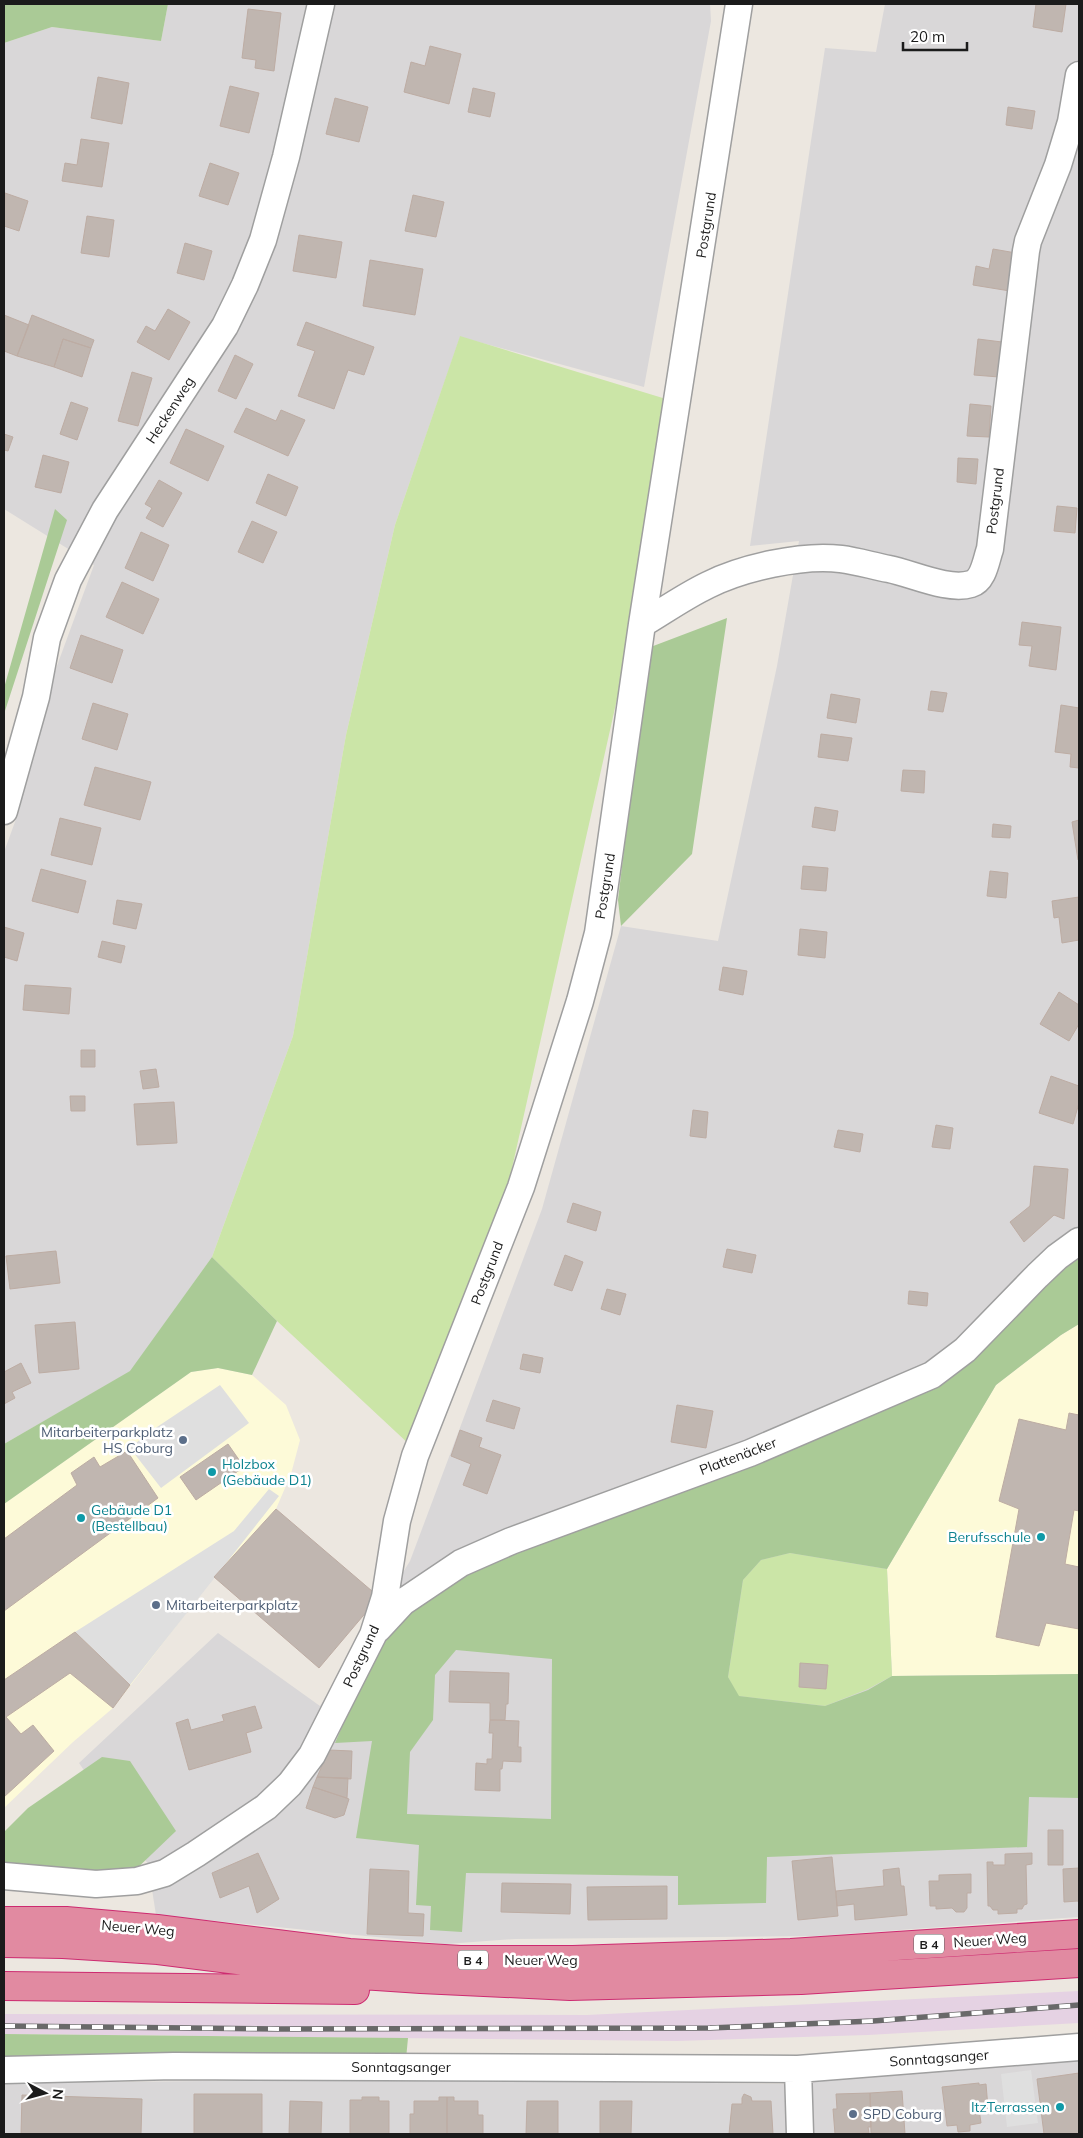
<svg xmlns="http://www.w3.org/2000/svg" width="1083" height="2138" font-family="Mulish,sans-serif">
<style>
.residential{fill:#d9d7d8}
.industrial{fill:#e5d2e3}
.education{fill:#fdfad8}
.grass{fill:#cbe5a7}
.forest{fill:#aaca96;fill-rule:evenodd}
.parking{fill:#dfdfdf}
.building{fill:#c0b6b0;stroke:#bdaca3}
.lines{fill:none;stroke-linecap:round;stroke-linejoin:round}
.street-casing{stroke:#9f9f9f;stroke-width:29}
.highway-casing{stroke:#cd2a70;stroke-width:30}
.street{stroke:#fff;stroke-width:26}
.highway{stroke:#e18aa1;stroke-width:28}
.rail-casing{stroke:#696969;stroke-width:5.5}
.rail{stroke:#fff;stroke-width:4;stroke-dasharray:11;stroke-linecap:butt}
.service-dot{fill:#5c6f8a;stroke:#fff;stroke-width:2}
.culture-dot{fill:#0f9aa8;stroke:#fff;stroke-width:2}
.labels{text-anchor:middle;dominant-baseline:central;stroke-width:5;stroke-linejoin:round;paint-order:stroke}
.shield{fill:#fff;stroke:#5f5f5f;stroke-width:1}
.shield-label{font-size:12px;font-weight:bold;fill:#1b1b1b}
.street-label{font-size:14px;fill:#1b1b1b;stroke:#fff}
.service-label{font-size:14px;fill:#4e5e75;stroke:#fff;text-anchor:start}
.culture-label{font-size:14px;fill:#0d838f;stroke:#fff;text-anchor:start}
</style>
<rect width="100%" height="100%" fill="#ece7e0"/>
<!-- residential -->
<path class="residential" d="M168,4H710L711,21L644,387L460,337L395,525L346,735L293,1036L212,1257L131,1371L4,1444V852L19,811L47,693L94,565L4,509V43L52,27L161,41Z
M885,4H1079V1917L816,1936L515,1939L446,1944L156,1915L148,1864L79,1763L218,1633L320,1706L410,1561L542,1209L621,926L718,941L777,666L799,541L750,546L825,48L876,52Z
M1079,2059V2134H4V2083L401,2079L780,2084Z"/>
<!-- industrial -->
<path class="industrial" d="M1079,1991V2023L868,2035L677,2041L4,2034V2014L587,2015Z"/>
<!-- education -->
<path class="education" d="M1079,1324V1674L892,1676L887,1569L996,1385L1061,1335Z
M218,1368L252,1375L286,1405L300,1440L291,1474L276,1509L214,1577L113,1708L73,1742L4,1808V1504L191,1372Z"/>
<!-- grass -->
<path class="grass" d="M460,336L666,399L634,623L508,1186L411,1446L277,1321L212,1257L293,1036L346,735L395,525Z
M790,1553L887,1569L892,1676L868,1689L825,1706L738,1696L728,1677L743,1580L761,1560Z"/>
<!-- forest -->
<path class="forest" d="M4,4H168L161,41L52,27L4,43Z
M55,509L67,520L4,714V688Z
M727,618L692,854L621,926L618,900L648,648Z
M1079,1255V1324L1061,1335L996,1385L887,1569L790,1553L761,1560L743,1580L728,1677L739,1696L825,1706L868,1690L892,1676L1079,1674V1798L1029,1797L1027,1847L767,1857L766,1903L678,1905V1876L466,1873L462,1932L430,1930L431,1906L416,1905L419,1845L356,1838L372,1741L335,1743L379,1641L441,1580L947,1377L1058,1264ZM456,1650L552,1659L551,1819L407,1814L410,1752L433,1720L435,1675Z
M212,1257L277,1321L252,1375L218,1368L191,1372L4,1504V1444L130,1371Z
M102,1757L130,1761L176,1831L129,1876L4,1864V1832L28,1808Z
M4,2034L408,2038L406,2059L4,2060Z"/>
<!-- parking -->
<path class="parking" d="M220,1385L249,1423L161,1488L130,1448L148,1433Z
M269,1489L279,1496L130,1685L75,1632L234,1531Z
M1031,2070L1038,2123L1007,2127L1001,2074Z"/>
<!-- building -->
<path class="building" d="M1036,4H1066L1062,32L1033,27Z
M248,9L281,13L274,71L255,68L256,60L242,58Z
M430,46L461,54L449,104L404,92L411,62L425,66Z
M98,77L129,83L122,124L91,118Z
M230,86L259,93L249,133L220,126Z
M473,88L495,93L490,117L468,112Z
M335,98L368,107L359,142L326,134Z
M1008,107L1035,111L1032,129L1006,125Z
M81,139L109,143L102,187L62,181L65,163L77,165Z
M210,163L239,173L228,205L199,196Z
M5,193L28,201L19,231L4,226Z
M413,195L444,202L436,237L405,231Z
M87,216L114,220L109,257L81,253Z
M299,235L342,242L336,278L293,271Z
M185,243L212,251L204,280L177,273Z
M993,249L1016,253L1010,291L973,285L976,266L989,269Z
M370,260L423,269L415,315L363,306Z
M168,309L190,322L169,360L137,342L146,326L155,331Z
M4,315L29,325L17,356L4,351Z
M32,315L94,340L91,348L63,339L54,367L17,356Z
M306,322L374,347L364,375L348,370L334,409L298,396L315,351L297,345Z
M63,339L91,348L82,377L54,367Z
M978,339L1002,342L999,377L974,375Z
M235,355L253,364L236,399L218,391Z
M132,372L152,378L138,426L118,421Z
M71,402L88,408L77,440L60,434Z
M970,404L991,406L989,437L967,436Z
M246,408L276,421L281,410L305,420L288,456L234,432Z
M186,429L224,446L208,481L170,463Z
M4,434L13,437L8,451L4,450Z
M43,455L69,462L61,493L35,487Z
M958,458L978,459L976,484L957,482Z
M268,474L298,487L286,516L256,503Z
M159,480L182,493L163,527L146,518L152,508L145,504Z
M1057,506L1077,508L1075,533L1054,531Z
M252,521L277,532L263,563L238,552Z
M141,532L169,545L153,581L125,568Z
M122,582L159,599L143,634L106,617Z
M1022,622L1061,627L1056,670L1029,666L1032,646L1019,645Z
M81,635L123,650L112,683L70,668Z
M931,691L947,693L943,712L928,710Z
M831,694L860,699L856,723L827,718Z
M93,703L128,714L117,750L82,739Z
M1061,705L1079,708V768L1070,767L1071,754L1055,752Z
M821,734L852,738L848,761L818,757Z
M95,767L151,782L140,820L84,805Z
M903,770L925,771L924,793L901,791Z
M815,807L838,811L835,831L812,827Z
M60,818L101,828L92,865L51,855Z
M1079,820V860H1078L1072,822Z
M993,824L1011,826L1010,838L992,837Z
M803,866L828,868L826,891L801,889Z
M41,869L86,881L78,913L32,901Z
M990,871L1008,873L1006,898L987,896Z
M1079,897V940L1062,943L1059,917L1054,918L1052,901Z
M117,900L142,904L136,929L113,924Z
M4,927L24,933L17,961L4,957Z
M800,929L827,932L825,958L798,955Z
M102,941L125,946L121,963L98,957Z
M723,967L747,971L743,995L719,990Z
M25,985L71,988L69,1014L23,1010Z
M1059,992L1079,1005V1024L1069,1041L1040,1024Z
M81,1050H95V1067H81Z
M156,1069L159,1087L143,1089L140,1071Z
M1051,1076L1079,1086V1103L1073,1124L1039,1113Z
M70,1096H85V1111H71Z
M174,1102L177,1143L137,1145L134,1104Z
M693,1110L708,1112L706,1138L690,1136Z
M936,1125L953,1128L950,1149L932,1147Z
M838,1130L863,1134L860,1152L834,1147Z
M1034,1166L1068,1169L1064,1219L1054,1215L1024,1242L1010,1222L1030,1206Z
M573,1203L601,1212L596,1231L567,1222Z
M727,1249L756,1255L752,1273L723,1267Z
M56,1251L60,1283L10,1289L6,1256Z
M565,1255L583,1262L572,1291L554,1285Z
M607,1289L626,1294L620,1315L601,1309Z
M909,1291L928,1293L927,1306L908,1304Z
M75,1322L79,1369L39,1373L35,1325Z
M523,1354L543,1358L540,1373L520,1369Z
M21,1363L31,1383L12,1392L15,1398L4,1404V1372Z
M493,1400L520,1408L514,1429L486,1421Z
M677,1405L713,1411L706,1448L671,1442Z
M1069,1413L1079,1415V1511L1074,1510L1065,1564L1079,1567V1629L1046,1623L1039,1646L996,1637L1019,1509L999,1501L1019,1419L1066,1430Z
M460,1430L482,1438L479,1447L501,1455L487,1494L463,1485L471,1464L451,1456Z
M228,1444L244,1467L196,1500L180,1477Z
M127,1451L158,1498L4,1611V1539L77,1485L71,1473L94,1457L100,1467Z
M276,1509L379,1597L319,1668L214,1577Z
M75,1632L130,1685L113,1708L70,1673L6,1717L21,1734L33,1725L54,1751L4,1797V1680Z
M800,1663L828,1665L826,1689L799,1687Z
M450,1671L509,1673L508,1704H506L505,1720H490V1703L449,1702Z
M255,1706L262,1728L246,1733L251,1752L189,1770L176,1723L188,1719L191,1730L224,1721L222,1715Z
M490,1720L519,1721L518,1747H521V1762L503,1761L502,1769H500V1791L475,1790L476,1763L487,1764V1759H492L493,1733H489Z
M329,1750L352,1751L351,1779L317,1777Z
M317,1777L348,1778L347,1798L313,1787Z
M313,1787L349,1799L344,1815L335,1818L306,1808Z
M1048,1830H1063V1865H1048Z
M258,1853L279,1899L257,1913L249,1886L220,1898L212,1873Z
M1032,1853V1864L1026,1865L1027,1904L1024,1905L1022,1909H1017V1913L998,1914V1910H993L990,1906H988L987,1862H993V1865H1005V1854Z
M832,1857L838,1916L798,1920L792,1861Z
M899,1868L901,1886H904L907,1915L855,1920L854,1904L837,1906L836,1891L884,1886L883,1870Z
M1079,1868V1904L1078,1901L1064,1902L1063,1869Z
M370,1869L409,1871L408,1913L424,1914L423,1936L367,1934Z
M971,1874V1893H967V1908L964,1912H956L952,1908L936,1909V1906H930L929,1881H939V1875Z
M502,1883L571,1884L570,1914L501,1912Z
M667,1886V1919L588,1920L587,1887Z
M1079,2073V2134H1044L1037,2079Z
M979,2083V2085L986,2084L988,2108L979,2109L981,2123L970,2125V2131L958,2132L957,2125L947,2126L942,2087Z
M902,2091L905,2134L871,2133L870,2093Z
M870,2093L871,2127H868L869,2133L835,2134L833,2109H837L836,2094Z
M194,2094H262V2134H194Z
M744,2094L751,2097L752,2101H771L773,2134H729L732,2104H742V2098Z
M22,2095L142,2099L141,2134H21Z
M362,2097H379V2101H389V2134H350V2100H362Z
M439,2097H447V2134H410V2114H414V2101H439Z
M447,2097H454V2101H478V2115H483V2134H447Z
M290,2101L322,2102L321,2134H289Z
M527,2101H558V2134H526Z
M600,2101H632L631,2134H600Z"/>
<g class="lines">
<!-- street casing -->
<g class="street-casing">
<path id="street" d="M642,624C664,611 685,596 708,585C742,568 802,554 841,559C857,561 873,566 889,569C913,574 948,591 971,584C984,580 986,560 990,549L1026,251L1028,241L1058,165L1071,122L1079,75
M4,811L36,697L47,638L68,580L105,510L225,326L245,285L263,240L286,157L321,4
M378,1629L403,1602L461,1563L511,1541L750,1453L932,1375L965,1350L1037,1276L1057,1257L1079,1241
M4,1876L96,1884L137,1881L165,1873L196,1854L266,1807L290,1784L312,1755L373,1635L385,1597L397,1521L415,1456L521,1187L580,1001L598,933L642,624L739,4
M798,2069L800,2134
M4,2070L174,2066L798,2069L1079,2047"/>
</g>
<!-- highway casing -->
<g class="highway-casing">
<path id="highway" d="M4,1921H66L157,1929L349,1953L460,1960H573L791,1953L1079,1934
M4,1943L63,1944L158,1950L347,1974L421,1979L570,1986L801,1980L1079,1963
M4,1986L355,1990"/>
</g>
<!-- street -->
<use href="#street" class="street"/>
<!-- highway -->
<use href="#highway" class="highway"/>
<!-- rail casing -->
<g class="rail-casing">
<path id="rail" d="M4,2026L280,2029L710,2028L873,2021L1079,2005"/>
</g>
<!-- rail -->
<use href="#rail" class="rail"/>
</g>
<!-- markers -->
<g class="service-dot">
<circle cx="183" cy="1440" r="5"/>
<circle cx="156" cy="1605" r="5"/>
<circle cx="853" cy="2114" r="5"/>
</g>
<g class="culture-dot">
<circle cx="212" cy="1472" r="5"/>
<circle cx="81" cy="1518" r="5"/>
<circle cx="1041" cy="1537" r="5"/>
<circle cx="1060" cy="2107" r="5"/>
</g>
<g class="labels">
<!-- shield labels -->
<g class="shield">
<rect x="914" y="1934.5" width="30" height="19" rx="4"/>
<rect x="458" y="1950.5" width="30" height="19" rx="4"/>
</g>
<g class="shield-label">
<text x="929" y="1944">B 4</text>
<text x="473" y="1960">B 4</text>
</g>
<!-- street labels -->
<g class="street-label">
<text transform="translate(706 225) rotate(-81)">Postgrund</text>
<text transform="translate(170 410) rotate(-57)">Heckenweg</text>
<text transform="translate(995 501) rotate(-83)">Postgrund</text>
<text transform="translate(605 886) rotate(-81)">Postgrund</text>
<text transform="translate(487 1273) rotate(-69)">Postgrund</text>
<text transform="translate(738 1456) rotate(-21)">Plattenäcker</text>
<text transform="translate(361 1656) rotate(-65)">Postgrund</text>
<text transform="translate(138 1928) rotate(5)">Neuer Weg</text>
<text transform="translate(990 1940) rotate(-4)">Neuer Weg</text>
<text x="541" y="1960">Neuer Weg</text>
<text transform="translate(939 2058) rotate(-4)">Sonntagsanger</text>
<text x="401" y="2067">Sonntagsanger</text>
</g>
<!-- service labels -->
<g class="service-label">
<text x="173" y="1432" text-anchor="end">Mitarbeiterparkplatz<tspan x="173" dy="16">HS Coburg</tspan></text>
<text x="166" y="1605">Mitarbeiterparkplatz</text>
<text x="863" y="2114">SPD Coburg</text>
</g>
<!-- culture labels -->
<g class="culture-label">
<text x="222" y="1464">Holzbox<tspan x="222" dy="16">(Gebäude D1)</tspan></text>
<text x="91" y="1510">Gebäude D1<tspan x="91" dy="16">(Bestellbau)</tspan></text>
<text x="1031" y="1537" text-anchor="end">Berufsschule</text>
<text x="1050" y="2107" text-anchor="end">ItzTerrassen</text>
</g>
</g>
<!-- border -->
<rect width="1083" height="2138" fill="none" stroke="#1b1b1b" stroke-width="10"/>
<!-- north arrow -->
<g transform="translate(45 2093) rotate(96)" stroke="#ffffff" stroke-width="4" paint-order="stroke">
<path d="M0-4L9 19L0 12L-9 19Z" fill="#1b1b1b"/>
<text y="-8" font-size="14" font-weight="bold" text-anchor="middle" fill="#1b1b1b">N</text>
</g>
<!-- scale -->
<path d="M903 42v8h64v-8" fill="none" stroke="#1b1b1b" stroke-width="2.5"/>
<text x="910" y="42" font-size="15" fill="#1b1b1b" stroke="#ffffff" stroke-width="4" paint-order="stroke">20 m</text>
</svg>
